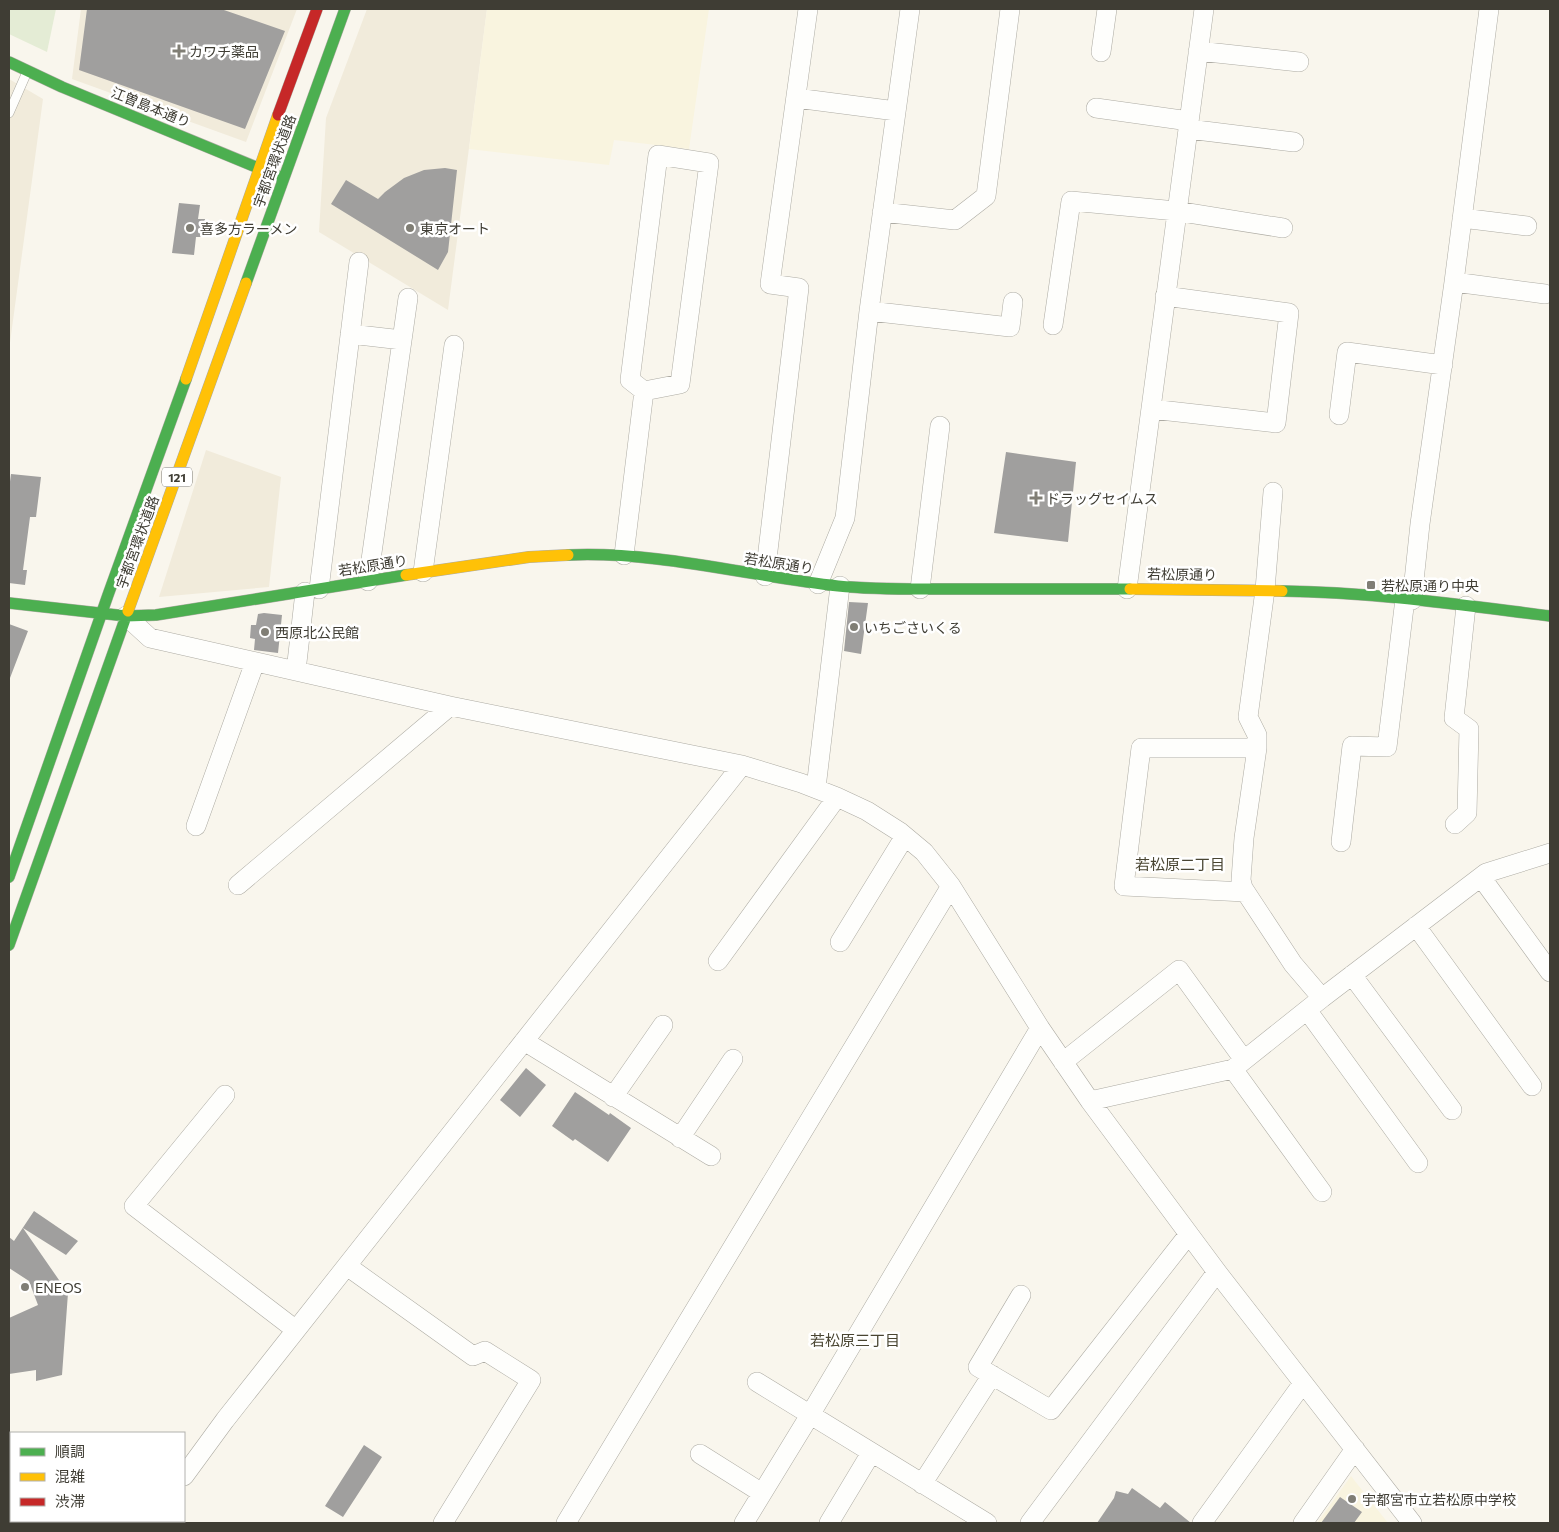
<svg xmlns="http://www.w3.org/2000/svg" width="1559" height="1532" font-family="Commissioner,'Noto Sans JP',sans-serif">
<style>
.commercial{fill:#f1ebdb}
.built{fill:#f9f4df}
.green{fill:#e4ecd5}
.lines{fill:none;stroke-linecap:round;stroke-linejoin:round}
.stream{stroke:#b5dbe2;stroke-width:5}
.building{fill:#a09f9e}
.lane-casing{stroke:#adaba3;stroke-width:10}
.street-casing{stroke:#adaba3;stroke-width:20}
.fast-casing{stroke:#adaba3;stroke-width:12}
.slow-casing{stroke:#adaba3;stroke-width:12}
.jam-casing{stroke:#adaba3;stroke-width:12}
.lane{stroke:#fefefc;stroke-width:9}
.street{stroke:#fefefc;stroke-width:19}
.fast{stroke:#4caf50;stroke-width:11}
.slow{stroke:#ffc107;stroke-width:11}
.jam{stroke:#c62828;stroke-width:11}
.poi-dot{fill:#807e75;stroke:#fff;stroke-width:2}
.labels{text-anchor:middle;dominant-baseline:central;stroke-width:5;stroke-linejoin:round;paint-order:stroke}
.shield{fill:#fff;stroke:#797771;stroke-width:1}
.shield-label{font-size:12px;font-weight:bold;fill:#3f3d34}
.poi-label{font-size:14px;fill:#3f3d34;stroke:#fff;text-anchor:start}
.street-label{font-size:14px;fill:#3f3d34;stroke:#fff}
.neighbourhood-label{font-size:15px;fill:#494532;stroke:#fff}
</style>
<rect width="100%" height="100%" fill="#f9f6ed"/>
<!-- commercial -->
<path class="commercial" d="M81,9H297L246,142L72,79Z
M367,9H487L448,310L319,232L326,118Z
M9,79L43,99L9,350Z
M206,450L281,477L269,587L159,597Z"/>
<!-- built -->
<path class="built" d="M487,9H709L689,149L614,140L609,165L469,149Z
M1351,1476L1388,1523H1317Z"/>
<!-- green -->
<path class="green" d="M9,9H56L47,52L9,34Z"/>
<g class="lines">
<!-- stream -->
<path class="stream" d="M9,1444L11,1447
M74,1521L77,1523"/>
</g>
<!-- building -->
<path class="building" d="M87,9H221L285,31L245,129L79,70Z
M445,168L457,170L448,252L438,270L331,204L346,180L378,199L385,192L404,178L424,170Z
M179,203L200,205L198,219H205L203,237H196L194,255L172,253Z
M1006,452L1076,462L1068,542L994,533Z
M11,474L41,477L36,517H30L23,570H27L25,585L9,583V489Z
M849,602L868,603L861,654L844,651Z
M264,613L282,615L278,653L254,650L255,639L250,638L251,625H256L258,614Z
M9,624L28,631L10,678L9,677Z
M526,1068L546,1085L520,1117L500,1100Z
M575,1092L609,1115L610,1113L631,1128L608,1162L575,1139L573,1141L552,1126Z
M34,1211L78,1241L66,1255L23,1228L68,1293L62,1375L36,1381V1370L9,1374V1318L38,1305L29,1281L9,1268V1237L14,1241Z
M364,1445L382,1457L343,1517L325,1506Z
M1132,1488L1160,1508L1165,1502L1191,1523H1097L1114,1498L1116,1491L1128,1494Z
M1340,1497L1362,1512L1354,1523H1321Z"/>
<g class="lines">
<!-- lane casing -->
<g class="lane-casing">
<path id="lane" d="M9,113L27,72"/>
</g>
<!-- street casing -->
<g class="street-casing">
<path id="street" d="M1198,51L1299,62
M1101,52L1107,9
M796,98L896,111
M1096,108L1189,121
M1188,129L1294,142
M882,212L955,220L986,196L1010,9
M1462,218L1527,226
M1454,282L1545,294
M869,311L1010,327L1013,302
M1053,325L1071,201L1176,211L1283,228
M350,334L402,340
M1151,409L1276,423L1289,313L1165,296
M1339,415L1347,352L1443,365
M1273,492L1265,590L1248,717L1257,735V748L1244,838L1241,880L1243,888L1293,964L1322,998
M624,555L644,391L630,380L658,155L709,163L680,384L644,391
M423,572L454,345
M765,576L799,288L770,284L808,9
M368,581L408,298
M818,584L845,518L869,311L910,9
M319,589L359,262
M920,589L940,426
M1127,589L1204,9
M1412,600L1420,524L1454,282L1489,9
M126,616L150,638L450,706L742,765L801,783L837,797L867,811L900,832L924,852L951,886L1040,1028L1090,1101L1217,1272L1412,1523
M296,671L305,592
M816,788L840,586
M1455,824L1467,813L1469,729L1454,718L1466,606
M196,826L255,662
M1341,842L1352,746L1387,747L1405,599
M1481,877L1550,972
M238,885L450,706
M1245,892L1124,886L1141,748H1257
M1416,926L1532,1086
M840,942L905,836
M718,961L837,797
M1352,975L1452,1110
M1307,1010L1418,1163
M524,1041L711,1156
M1063,1062L1179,970L1244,1060
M1233,1069L1322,1192
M225,1095L134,1206L296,1330
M613,1097L663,1025
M1090,1101L1233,1069L1322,998L1486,873L1550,853
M680,1138L733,1059
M347,1266L473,1356L485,1351L531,1380L443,1523
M1021,1295L978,1367L1051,1410L1189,1234
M757,1382L987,1523
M700,1454L762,1493
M184,1476L225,1420L742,765
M922,1484L992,1375
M152,1523V1521
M566,1523L951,886
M744,1523L810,1415L1040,1028
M829,1523L871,1453
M1030,1523L1217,1272
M1202,1523L1303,1383
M1303,1523L1355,1449"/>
</g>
<!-- fast casing -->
<g class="fast-casing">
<path id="fast" d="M9,62L62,87L280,177
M246,283L345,9
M568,555C659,551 748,576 838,586C877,590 917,589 956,589C1014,589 1072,589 1130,589
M1282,591C1372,592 1461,605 1550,616
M9,603L126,616L156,615L406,575
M9,877L108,595L186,379
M9,945L128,611"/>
</g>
<!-- slow casing -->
<g class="slow-casing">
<path id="slow" d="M186,379L278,115
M406,575L529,557L568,555
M1130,589L1282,591
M128,611L246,283
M9,1472L11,1475
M48,1521L50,1523"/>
</g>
<!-- jam casing -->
<g class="jam-casing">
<path id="jam" d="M278,115L317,9"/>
</g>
<!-- lane -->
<use href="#lane" class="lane"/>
<!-- street -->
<use href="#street" class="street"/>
<!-- fast -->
<use href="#fast" class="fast"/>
<!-- slow -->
<use href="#slow" class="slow"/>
<!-- jam -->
<use href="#jam" class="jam"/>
</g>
<!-- markers -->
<g class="poi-dot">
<path d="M176.5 43.5h5v5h5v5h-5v5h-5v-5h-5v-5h5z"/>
<circle cx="190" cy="228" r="5"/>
<circle cx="410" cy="228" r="5"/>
<path d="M1033.5 490.5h5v5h5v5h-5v5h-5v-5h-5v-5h5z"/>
<rect x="1366" y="580" width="10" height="10" rx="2.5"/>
<circle cx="854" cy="627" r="5"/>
<circle cx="265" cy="632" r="5"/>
<circle cx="25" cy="1287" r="5"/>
<circle cx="1352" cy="1499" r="5"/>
</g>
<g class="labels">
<!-- shield labels -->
<rect class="shield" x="162" y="467.5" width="30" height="19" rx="4"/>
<g class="shield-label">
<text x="177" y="477">121</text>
</g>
<!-- poi labels -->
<g class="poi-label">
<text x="189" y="51">カワチ薬品</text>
<text x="200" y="228">喜多方ラーメン</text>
<text x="420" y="228">東京オート</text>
<text x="1046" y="498">ドラッグセイムス</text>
<text x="1381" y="585">若松原通り中央</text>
<text x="864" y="627">いちごさいくる</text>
<text x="275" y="632">西原北公民館</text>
<text x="35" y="1287">ENEOS</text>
<text x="1362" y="1499">宇都宮市立若松原中学校</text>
</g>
<!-- street labels -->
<g class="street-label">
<text transform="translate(151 107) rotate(22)">江曽島本通り</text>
<text transform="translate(274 161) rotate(-70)">宇都宮環状道路</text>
<text transform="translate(137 542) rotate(-70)">宇都宮環状道路</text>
<text transform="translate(779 563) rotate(9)">若松原通り</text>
<text transform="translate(373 565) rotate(-9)">若松原通り</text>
<text transform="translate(1182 574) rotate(1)">若松原通り</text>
</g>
<!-- neighbourhood labels -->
<g class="neighbourhood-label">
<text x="1180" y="864">若松原二丁目</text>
<text x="855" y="1340">若松原三丁目</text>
</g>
</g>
<!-- border -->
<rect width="1559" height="1532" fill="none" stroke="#3f3d34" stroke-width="20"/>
<!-- legend -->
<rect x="10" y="1432" width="175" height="90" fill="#ffffff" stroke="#b2b1ae"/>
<rect x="20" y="1448" width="25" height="8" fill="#4caf50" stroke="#b2b1ae"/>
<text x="55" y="1457" font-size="15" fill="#3f3d34">順調</text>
<rect x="20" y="1473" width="25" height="8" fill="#ffc107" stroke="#b2b1ae"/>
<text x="55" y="1482" font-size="15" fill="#3f3d34">混雑</text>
<rect x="20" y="1498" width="25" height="8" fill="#c62828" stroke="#b2b1ae"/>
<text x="55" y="1507" font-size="15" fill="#3f3d34">渋滞</text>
</svg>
